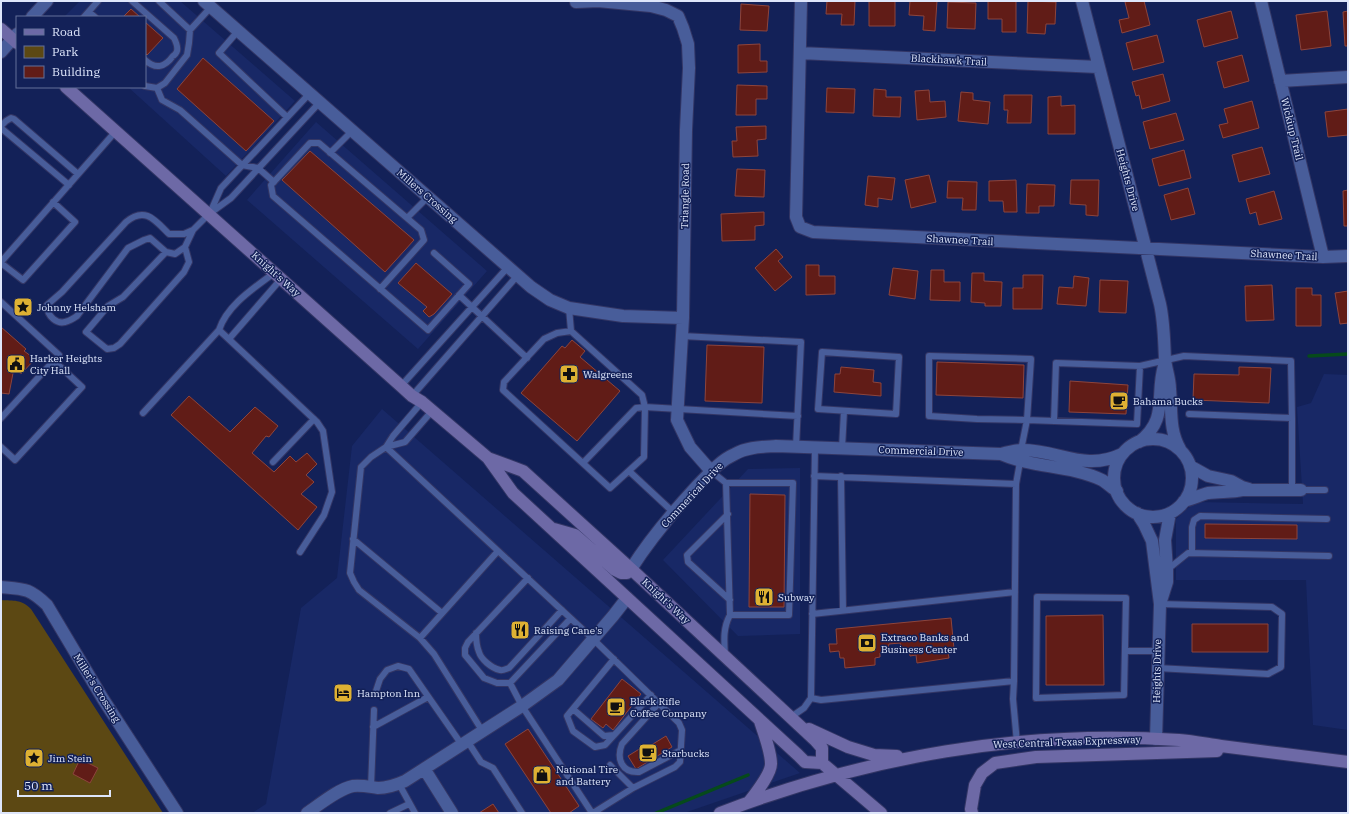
<svg xmlns="http://www.w3.org/2000/svg" width="1349" height="814" font-family="'IBM Plex Serif',serif">
<style>
.built{fill:#182866}
.green{fill:#5c4813}
.lines{fill:none;stroke-linecap:round;stroke-linejoin:round}
.stream{stroke:#064a1b;stroke-width:3.5}
.building{fill:#611c17;stroke:#8d443c}
.service-casing{stroke:#333665;stroke-width:8}
.minor-casing{stroke:#333665;stroke-width:14}
.secondary-casing{stroke:#333665;stroke-width:14}
.service{stroke:#485d9a;stroke-width:6}
.minor{stroke:#485d9a;stroke-width:12}
.secondary{stroke:#6d69a6;stroke-width:12}
.labels{text-anchor:middle;dominant-baseline:central;stroke-width:3;stroke-linejoin:round;paint-order:stroke}
.street-label{font-size:10px;fill:#dee6fb;stroke:#132158}
.poi-label{font-size:10px;fill:#dee6fb;stroke:#132158;text-anchor:start}
</style>
<rect width="100%" height="100%" fill="#132158"/>
<!-- built -->
<path class="built" d="M80,1H180L295,101L226,176L128,87H145V17H64Z
M316,122L487,271L418,349L247,200Z
M1324,374L1348,375V730L1313,725L1306,580H1176V519L1188,508L1197,502L1303,504L1297,407L1311,403Z
M382,409L800,773L684,813H252L266,804L301,608L337,578L352,446Z
M800,468V634L738,636L663,560L748,469Z"/>
<!-- green -->
<path class="green" d="M1,600C14,601 21,599 31,609L163,813H1Z"/>
<g class="lines">
<!-- stream -->
<path class="stream" d="M1309,356L1348,354
M656,813L748,775"/>
</g>
<!-- building -->
<path class="building" d="M827,1H855L854,25H841L842,14H826Z
M869,1H895V26H869Z
M910,1H937L935,31L923,30L924,16L909,15Z
M988,1H1016V32H1002V19H988Z
M1028,1L1056,2L1055,24H1046L1045,34L1027,33Z
M1127,1H1144L1150,25L1122,33L1119,20L1129,18L1125,2Z
M948,2L976,3L975,29L947,28Z
M741,4L769,6L767,31L740,30Z
M131,9L140,17H123Z
M1231,11L1238,38L1204,47L1197,20Z
M1327,11L1331,46L1301,50L1296,15Z
M1348,11V46H1345L1343,12Z
M145,22L163,38L147,55L145,53Z
M1157,35L1164,62L1133,70L1126,43Z
M760,44V61H767V72L738,73V45Z
M1242,55L1249,81L1224,88L1217,62Z
M203,58L274,121L246,151L177,89Z
M1163,74L1170,101L1142,109L1139,95L1136,96L1132,82Z
M737,85L767,86V99H756V115H736Z
M827,88L855,89L854,113L826,112Z
M874,89L886,90V97H901L900,117L873,116Z
M929,90L930,102L945,101L946,117L917,120L915,91Z
M961,92L973,93V100L990,102L988,124L958,121Z
M1004,95H1032L1031,123H1007L1008,110H1004Z
M1061,96V106L1075,105V134H1048V97Z
M1252,101L1259,128L1223,138L1219,125L1228,123L1224,109Z
M1348,109V135L1328,137L1325,112Z
M1176,113L1184,140L1150,149L1143,122Z
M766,126V139L757,140L758,156L733,157L732,141H737L736,127Z
M1262,147L1270,174L1239,182L1232,155Z
M1184,150L1191,178L1159,186L1152,159Z
M310,151L414,240L385,272L282,180Z
M737,169L765,170L764,197L735,196Z
M929,175L936,202L911,208L905,180Z
M868,176L895,178L892,200L878,198V207L865,205Z
M1016,180L1017,212H1004L1003,201H989V181Z
M1071,180H1099L1098,216L1086,215V205L1070,204Z
M948,181L977,182L976,210H962L963,198H947Z
M1027,184L1055,185L1054,206H1039V213H1026Z
M1188,188L1195,214L1171,220L1164,195Z
M1348,190V226H1344L1343,191Z
M1274,191L1282,219L1259,225L1256,212L1250,214L1246,199Z
M764,212V225L755,226V240L722,241L721,214Z
M776,249L783,257L778,261L792,277L775,291L755,268Z
M416,263L452,294L434,314L429,317L423,311L427,307L398,283Z
M806,265H819V276H835V294L806,295Z
M893,268L918,271L915,299L889,295Z
M931,270H944V282H960V301L930,300Z
M972,273H984V281L1002,282L1001,306H985V303L971,302Z
M1023,275H1043L1042,309H1013V288H1023Z
M1074,276L1089,278L1086,306L1057,304L1059,287L1073,288Z
M1100,280L1128,281L1126,313L1099,312Z
M1272,285L1274,320L1246,321L1245,286Z
M1296,288H1312V295H1321V326H1296Z
M1348,291V323L1340,324L1335,293Z
M1,327L26,349L24,351L35,359L21,374L14,368L9,394L1,393Z
M572,340L585,351L580,357L620,391L577,441L521,393L562,346L565,348Z
M707,345L764,347L762,403L705,401Z
M937,362L1024,365L1023,398L936,395Z
M841,367L874,370L873,382L881,383V396L834,392L835,374H840Z
M1239,367L1271,368L1269,403L1193,400L1194,374L1239,375Z
M1070,381L1128,385L1126,414L1069,412Z
M189,396L230,432L255,407L278,426L269,437L266,436L252,453L274,472L290,456L296,462L307,453L317,464L306,475L314,482L301,494L317,507L298,530L171,415Z
M750,494L785,495L784,607H749Z
M1205,524L1297,525V539L1205,538Z
M1103,615L1104,685H1046V616Z
M951,618L954,649L948,652L949,658L917,663L916,655L910,656L909,649L902,650L900,643L889,644L887,652L880,653V657L875,658V665L845,668L844,658H840L839,651L830,652L829,644H837L836,629Z
M1192,624H1268V652H1192Z
M622,679L641,694L613,730L606,724L603,728L591,719Z
M528,729L579,806L569,813H551L505,744Z
M666,736L672,747L636,769L628,756L641,748L643,750Z
M80,759L98,768L90,783L73,774Z
M493,804L499,813H479Z"/>
<g class="lines">
<!-- service casing -->
<g class="service-casing">
<path id="service" d="M132,1L174,38C176,42 178,47 177,51C177,52 174,56 173,56C165,67 156,70 145,60
M159,1L190,30
M89,12L95,17
M84,17L98,1
M238,31L219,53L287,117
M145,86L157,88L165,83L187,55L189,43L190,30L211,7
M157,88L162,100L180,110L242,165L258,168L274,182
M1,126L6,121L11,118L14,119L78,174
M1,128L69,185
M330,153L352,131
M210,213L221,188L310,93
M407,218L428,197
M193,230L184,234H169C155,220 145,206 126,222L62,292L47,305C47,316 57,326 68,321C71,320 74,318 77,316L128,248L144,240L150,238L166,252L175,254L185,247L193,230L209,214L231,198L320,102
M166,252L123,297L108,306L86,332L107,349L114,348L120,344L184,272L189,262L185,247
M1,262L116,131
M1,263L23,280L75,222L53,202
M380,289L424,240L421,230L319,143H310L271,185L273,196L428,330L469,284L434,253
M459,295L527,358
M1,302L59,355L1,418
M569,308L571,331
M219,330L317,422L323,431L332,492L324,515L300,552
M571,331L642,395L645,407L644,457L610,488L503,390L504,382L544,339L557,333Z
M682,336L801,342L796,447
M229,339L281,279
M822,352L899,357L896,414L818,409Z
M929,356L1031,359L1027,420L977,419L929,416Z
M401,386L508,267
M412,396L518,275
M422,402L393,436L386,447L405,442L432,411
M143,413L219,330C227,305 254,288 274,273
M1054,421L1056,363L1140,366L1184,356L1291,361L1292,418L1189,414
M1,447L15,460L82,387L54,361
M842,448L844,411
M1021,450L1027,420L1137,424L1140,366
M273,462L314,419
M583,463L636,408L645,407L798,416
M629,471L673,512
M711,471L726,483
M814,476L1016,484
M841,476L843,610
M1292,490V418
M1301,490H1325
M728,514L687,555L688,562L730,600
M353,539L442,613
M1192,553V527L1194,520L1200,516L1327,519
M1167,570L1188,553L1329,556
M528,578L468,642L465,648V655L484,678L497,683H510L522,706L592,813
M1037,597L1126,598L1124,695L1036,698Z
M812,614L1015,592
M476,633C476,639 476,645 479,652C481,659 491,668 500,670C502,671 506,669 509,668L562,610
M420,638L498,551
M1125,651H1158
M725,655C724,640 723,628 730,615L726,483H793L789,615H730
M614,659L567,716L573,731L595,747L605,745L651,695
M1157,668L1268,674L1281,667L1282,614L1272,607L1160,604
M510,683L570,619
M376,691L380,679L387,670L398,666L409,669L462,745
M811,698L821,700L1014,681
M659,703L622,744C616,759 622,773 639,772L681,750
M573,709L604,736L614,735
M791,717L804,708L811,698L815,447
M373,727L428,697
M483,732L434,654L420,638L359,590L354,582L350,573L361,467L371,457L386,447L593,639L679,723L682,730L680,762L675,767L633,788L593,813
M468,742L481,762L493,768L522,813
M1017,743L1013,699L1014,681L1016,484L1020,462
M610,765L633,788
M399,784L415,813
M371,787L374,710
M390,813L409,804"/>
</g>
<!-- minor casing -->
<g class="minor-casing">
<path id="minor" d="M204,1L531,287L550,300L569,308L623,316L683,318
M801,1L796,217L800,227L813,232L1323,257L1348,256
M1082,1L1160,304C1164,322 1164,340 1165,359C1166,369 1170,379 1170,389C1172,411 1169,430 1180,449
M1261,1L1323,257
M576,2L598,1L651,6L666,10L678,16L683,28L688,44L689,68L686,130L683,318L677,420L690,447L711,471
M32,17L47,1
M1,52L17,34
M800,53L1098,67
M1280,81L1348,77
M1114 478a39 39 0 1 1 78 0a39 39 0 1 1-78 0Z
M1139,442C1169,419 1155,396 1164,366
M1001,454C1033,468 1070,465 1102,480C1107,483 1112,488 1117,491
M1190,466L1208,476L1231,481L1242,487L1249,489
M1184,501C1193,499 1200,495 1208,493C1220,491 1231,493 1243,490H1301
M1137,513L1144,524L1152,541L1160,604L1156,739
M631,569C650,539 672,513 696,487C708,475 719,461 735,454C747,447 763,447 776,446L1001,454C1008,452 1015,450 1022,450C1059,450 1085,472 1122,454
M1,587C25,589 29,588 47,605L103,699L177,813
M1161,601L1167,582V570L1165,540L1170,513
M425,770L452,813
M307,813C319,805 338,789 353,786C362,785 370,787 378,788C388,788 396,785 405,781L522,706L558,680L613,616L627,598"/>
</g>
<!-- secondary casing -->
<g class="secondary-casing">
<path id="secondary" d="M1,29L17,43
M66,87L401,386L412,396L422,402L488,458L513,493L798,755L805,762L822,763L881,813
M488,458L523,471L631,569L815,740L822,748V763
M554,529L575,535L615,570L621,573H627L631,569
M809,729L848,747L874,755L897,756
M749,802C755,794 771,774 771,764C771,751 764,734 760,721
M720,813C866,757 1023,729 1179,740C1193,741 1207,744 1221,746C1263,751 1306,757 1348,762
M972,813L971,809L975,785L982,773L995,763L1036,757L1217,751"/>
</g>
<!-- service -->
<use href="#service" class="service"/>
<!-- minor -->
<use href="#minor" class="minor"/>
<!-- secondary -->
<use href="#secondary" class="secondary"/>
</g>
<!-- icons -->
<defs>
<g id="sight-square" transform="scale(1)"><rect x="-9" y="-9" width="18" height="18" rx="4" fill="#deb133" stroke="#132158"/><path d="M0-6L1.8-2.2L6-1.7L2.9 1.2L3.7 5.4L0 3.3L-3.7 5.4L-2.9 1.2L-6-1.7L-1.8-2.2Z" fill="#111"/></g>
<g id="civic-square" transform="scale(1)"><rect x="-9" y="-9" width="18" height="18" rx="4" fill="#deb133" stroke="#132158"/><path d="M-.6-6.5H3V-4.5H.6V-3L4-1V1h2V6H-6V1h2V-1L-.6-3ZM-1.2 2.5V6h2.4V2.5Z" fill="#111"/></g>
<g id="pharmacy-square" transform="scale(1)"><rect x="-9" y="-9" width="18" height="18" rx="4" fill="#deb133" stroke="#132158"/><path d="M-2-6h4v4h4v4h-4v4h-4v-4h-4v-4h4Z" fill="#111"/></g>
<g id="cafe-square" transform="scale(1)"><rect x="-9" y="-9" width="18" height="18" rx="4" fill="#deb133" stroke="#132158"/><path d="M-5.5-4.5H6V0H3Q3 3.5 0 3.5H-2.5Q-5.5 3.5-5.5 0ZM3-3.2v2h1.7v-2ZM-6 4.5H4V6H-6Z" fill="#111"/></g>
<g id="restaurant-square" transform="scale(1)"><rect x="-9" y="-9" width="18" height="18" rx="4" fill="#deb133" stroke="#132158"/><path d="M-5-6h1v4h1v-4h1v4h1v-4h1v5L-1.5 .5V6h-2V.5L-5-1ZM5-6V6H3V1.5H1.5Q1.5-4 5-6Z" fill="#111"/></g>
<g id="bank-square" transform="scale(1)"><rect x="-9" y="-9" width="18" height="18" rx="4" fill="#deb133" stroke="#132158"/><path d="M-6-4H6V4H-6ZM0-2.3a2.3 2.3 0 1 0 0 4.6a2.3 2.3 0 1 0 0-4.6Z" fill="#111"/></g>
<g id="hotel-square" transform="scale(1)"><rect x="-9" y="-9" width="18" height="18" rx="4" fill="#deb133" stroke="#132158"/><path d="M-6-4.5h1.5V1H6V5H4.5V3h-9V5H-6ZM-4 0a1.8 1.8 0 1 1 3.6 0ZM.5 0V-2.5h3Q6-2.5 6 0Z" fill="#111"/></g>
<g id="shop-square" transform="scale(1)"><rect x="-9" y="-9" width="18" height="18" rx="4" fill="#deb133" stroke="#132158"/><path d="M-5-2.5h2.3a2.7 3.5 0 0 1 5.4 0H5L5.5 6h-11ZM-1.5-2.5h3a1.5 2.3 0 0 0-3 0Z" fill="#111"/></g>
</defs>
<g fill-rule="evenodd">
<use href="#sight-square" x="23" y="307"/>
<use href="#civic-square" x="16" y="364"/>
<use href="#pharmacy-square" x="569" y="374"/>
<use href="#cafe-square" x="1119" y="401"/>
<use href="#restaurant-square" x="764" y="597"/>
<use href="#restaurant-square" x="520" y="630"/>
<use href="#bank-square" x="867" y="643"/>
<use href="#hotel-square" x="343" y="693"/>
<use href="#cafe-square" x="616" y="707"/>
<use href="#cafe-square" x="648" y="753"/>
<use href="#sight-square" x="34" y="758"/>
<use href="#shop-square" x="542" y="775"/>
</g>
<g class="labels">
<!-- street labels -->
<g class="street-label">
<text transform="translate(949 60) rotate(3)">Blackhawk Trail</text>
<text transform="translate(1292 129) rotate(76)">Wickiup Trail</text>
<text transform="translate(1128 180) rotate(75)">Heights Drive</text>
<text transform="translate(427 196) rotate(41)">Millers Crossing</text>
<text transform="translate(685 196) rotate(-89)">Triangle Road</text>
<text transform="translate(960 240) rotate(3)">Shawnee Trail</text>
<text transform="translate(1284 255) rotate(3)">Shawnee Trail</text>
<text transform="translate(276 274) rotate(42)">Knight's Way</text>
<text transform="translate(921 451) rotate(2)">Commercial Drive</text>
<text transform="translate(692 495) rotate(-47)">Commerical Drive</text>
<text transform="translate(666 601) rotate(43)">Knight's Way</text>
<text transform="translate(1157 671) rotate(-89)">Heights Drive</text>
<text transform="translate(97 688) rotate(58)">Miller's Crossing</text>
<text transform="translate(1067 742) rotate(-2)">West Central Texas Expressway</text>
</g>
<!-- poi labels -->
<g class="poi-label">
<text x="37" y="307">Johnny Helsham</text>
<text x="30" y="358">Harker Heights<tspan x="30" dy="12">City Hall</tspan></text>
<text x="583" y="374">Walgreens</text>
<text x="1133" y="401">Bahama Bucks</text>
<text x="778" y="597">Subway</text>
<text x="534" y="630">Raising Cane's</text>
<text x="881" y="637">Extraco Banks and<tspan x="881" dy="12">Business Center</tspan></text>
<text x="357" y="693">Hampton Inn</text>
<text x="630" y="701">Black Rifle<tspan x="630" dy="12">Coffee Company</tspan></text>
<text x="662" y="753">Starbucks</text>
<text x="48" y="758">Jim Stein</text>
<text x="556" y="769">National Tire<tspan x="556" dy="12">and Battery</tspan></text>
</g>
</g>
<!-- border -->
<rect width="1349" height="814" fill="none" stroke="#dee6fb" stroke-width="4"/>
<!-- legend -->
<rect x="16" y="16" width="130" height="72" fill="#132158" stroke="#647099"/>
<rect x="24" y="29" width="20" height="6" fill="#6d69a6" stroke="#647099"/>
<text x="52" y="36" font-size="12" fill="#dee6fb">Road</text>
<rect x="24" y="46" width="20" height="12" fill="#5c4813" stroke="#647099"/>
<text x="52" y="56" font-size="12" fill="#dee6fb">Park</text>
<rect x="24" y="66" width="20" height="12" fill="#611c17" stroke="#647099"/>
<text x="52" y="76" font-size="12" fill="#dee6fb">Building</text>
<!-- scale -->
<path d="M18 790v6h92v-6" fill="none" stroke="#dee6fb" stroke-width="2"/>
<text x="24" y="790" font-size="12" fill="#dee6fb" stroke="#132158" stroke-width="3" paint-order="stroke">50 m</text>
</svg>
